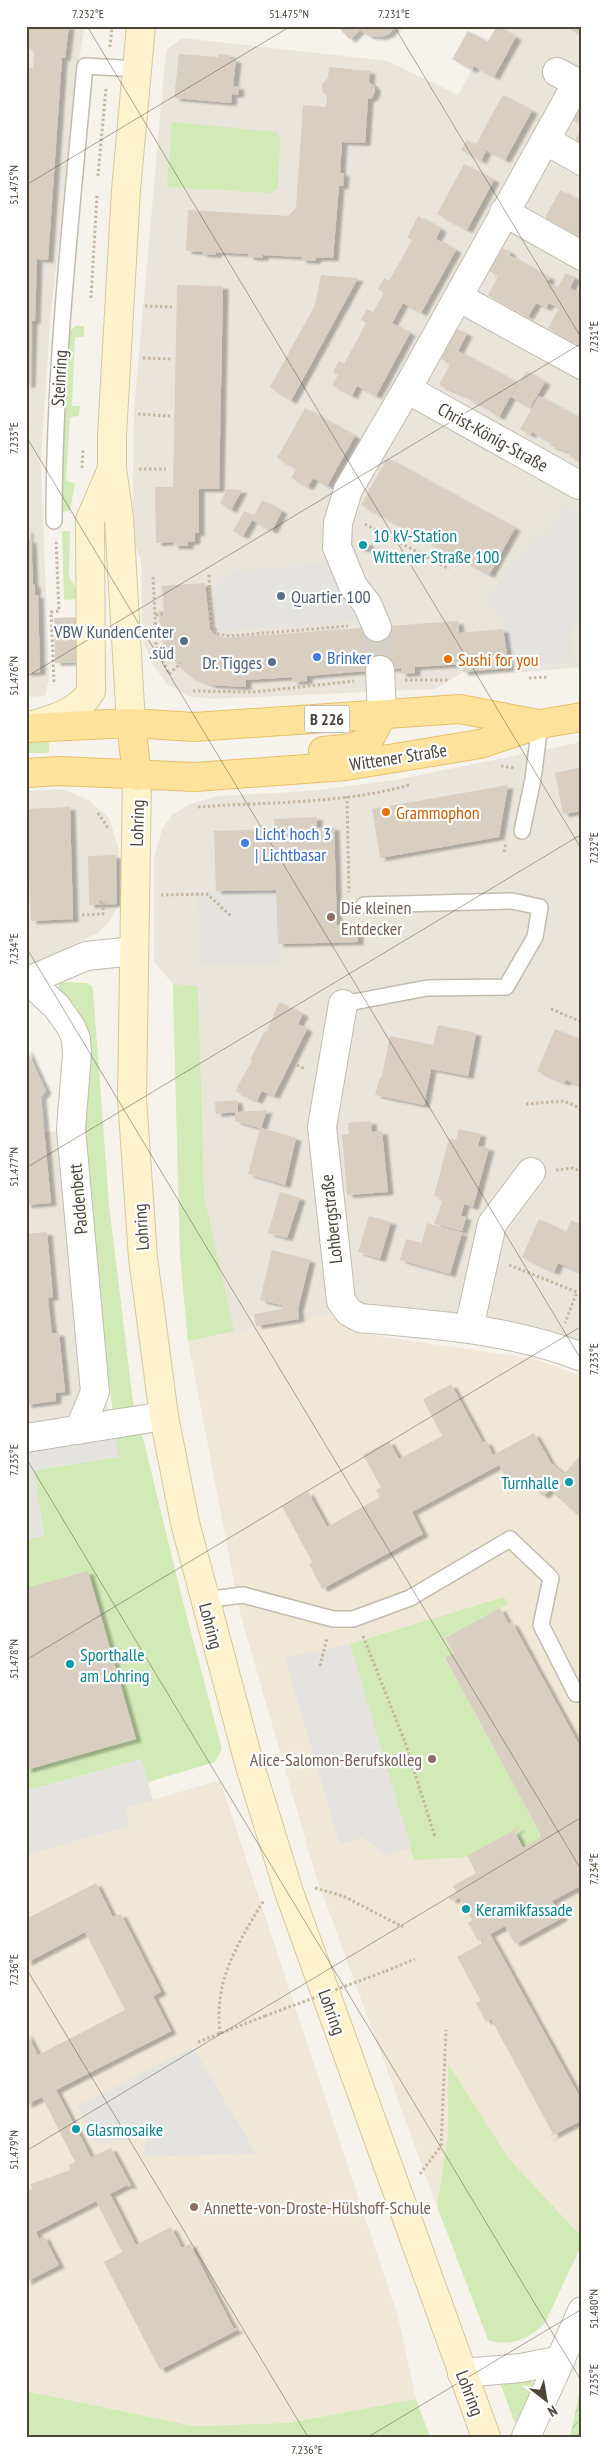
<svg xmlns="http://www.w3.org/2000/svg" width="608" height="2463" font-family="'PT Sans Narrow',sans-serif">
<style>
.residential{fill:#eae5da}
.education{fill:#efe8d6}
.green{fill:#d2eab5}
.garden{fill:url(#garden-furrows)}
.parking{fill:#e5e3e0}
.building{fill:#d8cfc1;filter:url(#shadow)}
.lines{fill:none;stroke-linecap:round;stroke-linejoin:round}
.street-tunnel{stroke:#d4d0c8;stroke-width:28;stroke-dasharray:28 14;stroke-linecap:butt}
.lane-casing{stroke:#c2bbae;stroke-width:18}
.street-casing{stroke:#c2bbae;stroke-width:30}
.secondary-casing{stroke:#d6c79b;stroke-width:30}
.primary-casing{stroke:#e6c16a;stroke-width:30}
.path{stroke:#c4b79f;stroke-width:3;stroke-dasharray:2.5 2.5;stroke-linecap:butt}
.lane{stroke:#fff;stroke-width:15}
.street{stroke:#fff;stroke-width:28}
.secondary{stroke:#fff3cd;stroke-width:28}
.primary{stroke:#ffe39c;stroke-width:28}
.path-bridge{stroke:#c4b79f;stroke-width:3;stroke-dasharray:2.5 2.5;stroke-linecap:butt}
.ticks{fill:none;stroke:#4b4439;stroke-width:1;stroke-opacity:0.45}
.culture-dot{fill:#0f9aa8;stroke:#fff;stroke-width:2}
.service-dot{fill:#5c6f8a;stroke:#fff;stroke-width:2}
.shop-dot{fill:#3f7fe0;stroke:#fff;stroke-width:2}
.food-dot{fill:#e8710a;stroke:#fff;stroke-width:2}
.education-dot{fill:#8d6e63;stroke:#fff;stroke-width:2}
.labels{text-anchor:middle;dominant-baseline:central;stroke-width:4.5;stroke-linejoin:round;paint-order:stroke}
.shield{fill:#fff;stroke:#817c74;stroke-width:1}
.shield-label{font-size:16px;font-weight:bold;fill:#4b4439}
.street-label{font-size:18px;fill:#4b4439;stroke:#fff}
.culture-label{font-size:18px;fill:#0d838f;stroke:#fff;text-anchor:start}
.service-label{font-size:18px;fill:#4e5e75;stroke:#fff;text-anchor:end}
.shop-label{font-size:18px;fill:#366cbe;stroke:#fff;text-anchor:start}
.food-label{font-size:18px;fill:#c56008;stroke:#fff;text-anchor:start}
.education-label{font-size:18px;fill:#785e54;stroke:#fff;text-anchor:start}
.neatline{fill:none;stroke:#4b4439;stroke-width:2}
.ticks-label{font-size:12px;text-anchor:middle;fill:#4b4439}
</style>
<defs>
<pattern id="garden-furrows" width="10" height="10" patternUnits="userSpaceOnUse" patternTransform="scale(1.25)"><rect width="10" height="10" fill="#d2eab5"/><path d="M-1 1l2-2M0 10L10 0M9 11l2-2" fill="none" stroke="#b6ca9c"/></pattern>
<filter id="shadow"><feDropShadow dx="5.5" dy="3" stdDeviation="1" flood-color="#0004"/></filter>
</defs>
<rect width="100%" height="100%" fill="#f6f3ec"/>
<!-- residential -->
<path class="residential" d="M26,26H85L78,64L50,323L41,461L49,678L45,696L26,697Z
M496,26H582V667L469,677L463,672L435,689L212,699L188,696L167,684L153,665L142,639L141,560L132,539L134,410L166,50L182,38L388,61L458,95Z
M582,742V1345L530,1326L484,1320L334,1314L188,1341L180,1254L173,984L154,962V858L162,829L172,815L190,804L218,796L309,791L395,780Z
M64,789L90,801L109,818L119,851V904L111,919L98,933L26,967V791Z
M41,1097L44,1132L63,1131L107,1406L113,1413L26,1429V1108H31Z"/>
<!-- education -->
<path class="education" d="M334,1314L351,1332L535,1359L582,1376V2232L570,2260L443,2223L316,1876L240,1613L188,1341Z
M220,1780L398,2317L416,2399L288,2423L193,2426L26,2391V1855L129,1826L125,1808Z"/>
<!-- green -->
<path class="green" d="M172,122L276,132L280,138L278,188L271,193L167,187Z
M76,326H84V337H75L72,406H80L79,416L70,417L66,481L75,483L70,511L62,512L61,462L68,336L69,331Z
M62,531H70L69,576L76,589L77,599L64,600Z
M49,740V753H26V741Z
M65,982L86,983L92,986L93,990L109,1205L134,1410L113,1413L59,989V984Z
M173,984L198,986L204,1196L234,1331L188,1341L180,1254Z
M141,1430L182,1598L222,1749L215,1762L148,1782L141,1759L26,1791V1539L44,1536L34,1470L118,1457L115,1437Z
M504,1597L508,1604L444,1638L454,1653L440,1661L445,1659L540,1833L535,1836L539,1835L540,1838L523,1848L515,1832L517,1829L466,1857L414,1860L350,1644Z
M448,2064L509,2159L582,2237V2244L545,2323C529,2339 511,2347 488,2340L437,2206L448,2136Z
M530,2380L533,2383L531,2391L515,2424L500,2383Z
M26,2391L193,2426L288,2423L416,2399L430,2437H26Z"/>
<!-- garden -->
<path class="garden" d="M582,2381V2437H570Z"/>
<!-- parking -->
<path class="parking" d="M565,506L582,517V612L570,632L574,662L510,667L502,615L484,600L539,532L546,536Z
M329,563L333,576L362,620L226,631L221,629L220,614L215,609L213,587L237,571Z
M276,890L279,964H199L197,892Z
M115,1437L119,1457L34,1470L44,1536L26,1539V1451Z
M350,1644L411,1847L387,1856L362,1837L340,1845L285,1658Z
M141,1759L153,1800L125,1808L130,1826L26,1855V1791Z
M193,2047L256,2153L143,2157L147,2137L97,2144L77,2106Z"/>
<!-- building -->
<path class="building" d="M26,26H69L65,58H62L48,260L37,259L35,321H32L30,384L26,385V68H33L34,51L26,47Z
M337,26H395L389,34L381,37L368,36L360,30L350,40Z
M497,26L516,37L494,77L474,66L472,70L452,59L468,31L488,42Z
M572,26H582V36L570,29Z
M179,54L218,57V54L230,55L229,59L236,60L233,86L239,87L238,95L232,94L231,103L174,98Z
M329,67L370,71L369,82L375,87V91L372,98L368,99L365,143L342,142L340,173H344L343,186H339L333,258H316L315,261L301,260V257L263,255V258L248,257V254L216,252V255L202,254V252L186,251L188,210L288,216L296,208L303,105L326,107L327,96L322,91V87L323,83L328,78Z
M503,95L532,111L505,160L476,144Z
M582,104V126L573,120Z
M582,127V149L573,144Z
M467,140L486,151L481,161L461,150Z
M464,164L494,180L467,230L437,214Z
M560,190L582,202V243L543,221Z
M418,216L441,229L436,239L456,250L421,313L403,303L392,323L410,333L376,396L357,386L352,396L332,385L338,375L333,372L339,361L344,364L366,323L361,320L367,309L373,312L378,303L384,293L378,289L384,278L389,281L412,240L407,238Z
M501,247L511,253L509,255L550,278L547,282L557,288L566,273L575,278L570,288L582,295V347L548,328L559,308L549,303L546,308L536,303L528,317L488,295L498,276L488,270Z
M321,275L358,278L291,401L270,387L315,305Z
M177,285L223,286L219,489H199V533H195V541L188,542V546H173V542L156,543L155,487H173Z
M457,329L467,334L458,351L518,383L499,417L489,411L490,408L469,400L470,398L439,385L450,364L441,359Z
M526,371L545,382L530,408L511,397Z
M539,396L582,419V458L580,462L569,456L571,453L549,445L551,443L532,432L530,435L520,429Z
M305,408L355,436L327,486L313,478L308,487L291,478L296,469L277,458Z
M387,458L515,528L489,575L361,505Z
M227,489L242,490L231,510L220,503Z
M262,500L282,511L272,531L252,520L243,536L233,531L244,511L254,516Z
M26,530H28V540H31L33,585L35,584V595H38L40,672L26,673Z
M358,541L369,543L367,550L357,547Z
M205,583L210,629L214,634L223,638L458,621L459,633L503,629L509,668L463,672L462,664L415,667V673L401,674V668L307,676V681L293,682L292,677L246,680V687L211,685L188,675L173,660L163,643L158,611H164L162,586Z
M82,617L83,662L55,663L54,618Z
M582,767V811L563,814L555,773Z
M508,785L499,837L380,858L372,809Z
M70,807L73,919L31,921L26,809Z
M317,817V828L334,827L337,925H358V942L278,944L276,890L216,891L214,831L275,829L274,819Z
M116,855L117,904L89,905L88,856Z
M279,1002L303,1014L298,1024L307,1029L274,1096L262,1091L257,1101L235,1091L252,1061L250,1060L264,1032L266,1033Z
M438,1025L476,1033L468,1076L431,1069L424,1105L375,1095L380,1077H382L390,1036L433,1045Z
M555,1029L582,1040V1087L566,1080L564,1083L537,1071Z
M26,1048L46,1091L41,1097L51,1203L26,1205Z
M237,1100L238,1112L267,1110L261,1128L296,1138L285,1185L248,1174L260,1128L235,1121V1112L216,1114L215,1102Z
M371,1121L372,1132L382,1131L388,1192L347,1195L342,1135L349,1134L348,1123Z
M459,1129L481,1134L478,1146L489,1148L473,1207L464,1204L461,1216L466,1217L462,1231L434,1224L443,1199L434,1196L449,1138L456,1140Z
M280,1192L300,1198L287,1238L268,1233Z
M369,1216L391,1222L380,1259L358,1252Z
M539,1219L566,1232L571,1220L582,1225V1273L558,1263L554,1272L522,1257Z
M427,1223L462,1233L450,1274L400,1260L406,1239L422,1243Z
M47,1232L53,1297L48,1298L50,1318L52,1333H59L65,1392L56,1393V1401L26,1405V1234Z
M272,1250L310,1260L298,1309L299,1319L256,1326L254,1314L282,1309L281,1305L260,1300Z
M451,1384L483,1443L486,1441L493,1455L534,1433L551,1463L564,1474L582,1454V1519L550,1490L543,1496L524,1479L510,1486L499,1465L412,1512L423,1534L322,1589L309,1564L312,1562L282,1506L308,1492L327,1527L380,1497L376,1490L381,1487L363,1455L389,1441L399,1459L442,1436L423,1399Z
M88,1571L136,1739L26,1770V1588Z
M500,1608L509,1624L512,1622L582,1750L580,1813L582,1885L552,1901L562,1918L515,1944L505,1926L490,1934L582,2101V2120L546,2139L553,2134L491,2019L486,2022L476,2003L481,2001L457,1957L484,1942L482,1938L478,1941L468,1923L472,1920L459,1897L451,1901L449,1897L457,1893L453,1886L476,1873L467,1856L520,1827L515,1832L523,1848L540,1838V1833L445,1658L454,1653L445,1638Z
M96,1883L113,1917L121,1914L161,1992L153,1996L171,2031L56,2090L91,2157L111,2148L131,2185L129,2187L127,2185L110,2194L136,2245L171,2227L182,2248L192,2243L191,2246L234,2329L236,2328L237,2330L160,2370L104,2262L122,2252L96,2201L36,2232L39,2239L44,2236L59,2265L26,2282V2192L32,2189L31,2184L70,2170L69,2165L75,2162L42,2097L26,2105V2032L38,2055L125,2010L85,1932L26,1963V1919Z"/>
<g class="lines">
<!-- street-tunnel -->
<path class="street-tunnel" d="M377,627L380,670"/>
<!-- lane casing -->
<g class="lane-casing">
<path id="lane" d="M54,521C54,369 71,218 85,66L137,69
M522,831L533,779L540,724
M343,1004L427,988L506,987L535,937L540,907L512,901L364,905
M204,1600L243,1595L333,1619H353L410,1598L510,1539L551,1578L541,1625L576,1694"/>
</g>
<!-- street casing -->
<g class="street-casing">
<path id="street" d="M545,140L582,161
M504,212L582,256
M458,297L582,365
M407,389L579,485
M377,627L367,604L353,586L337,547L338,523L348,490L407,389L577,83L557,72
M380,670L382,715
M29,981L57,1007L71,1027L76,1039L77,1054L71,1129L95,1392L79,1430
M26,982L86,956L134,951
M343,1004L322,1127L341,1301L349,1312L360,1318C436,1325 510,1329 582,1357
M469,1328L492,1224L531,1172
M26,1438L164,1416
M462,2373L521,2368L561,2360
M526,2437L582,2311"/>
</g>
<!-- secondary casing -->
<g class="secondary-casing">
<path id="secondary" d="M131,723L119,518L112,469V435L126,190L141,26
M33,725C56,718 79,712 91,691L90,520L112,469
M137,776L132,1098L143,1258L164,1416L185,1523L249,1763L289,1892L486,2437"/>
</g>
<!-- primary casing -->
<g class="primary-casing">
<path id="primary" d="M131,723L137,776
M26,728L131,723L194,727L460,709L538,724
M323,751L353,748L369,740L382,715
M26,773L60,771L195,777L346,766L480,744L540,724L582,717"/>
</g>
<!-- path -->
<path class="path" d="M110,47L112,26
M98,176L106,88
M91,298L97,195
M145,306L172,307
M143,358L172,359
M138,414L170,416
M82,468L83,449
M139,469H166
M365,524L449,569
M209,575L211,623L218,634L230,636L348,626
M153,577L155,615
M163,614L155,615L156,646L169,674L181,663
M529,678L549,677
M405,680H449
M54,682L51,612L59,611L56,539
M193,691L254,692L354,681
M501,766L515,768
M347,796L349,892
M198,807C266,802 343,804 409,785
M98,813L108,828
M504,852L506,842
M161,895L207,894L231,916
M100,901L103,905L107,901
M82,915L103,914V905
M551,1009L582,1022
M297,1065L305,1069
M526,1104L564,1101L582,1109
M556,1170L573,1168L582,1172
M509,1265L577,1292L565,1323
M363,1636L405,1742L435,1837
M320,1666L327,1638
M315,1888L343,1896L403,1927
M386,1971L415,1959
M220,2034C214,1980 236,1947 262,1903L265,1902
M198,2042L265,2016
M420,2174L441,2146L446,2030"/>
<!-- lane -->
<use href="#lane" class="lane"/>
<!-- street -->
<use href="#street" class="street"/>
<!-- secondary -->
<use href="#secondary" class="secondary"/>
<!-- primary -->
<use href="#primary" class="primary"/>
<!-- path-bridge -->
<path class="path-bridge" d="M265,2016L386,1971"/>
</g>
<!-- ticks -->
<path class="ticks" d="M87,26L582,850M394,26L582,339M26,185L291,26M26,436L582,1361M26,677L582,343M26,947L582,1871M26,1168L582,834M26,1458L582,2382M26,1660L582,1326M26,1968L308,2437M26,2151L582,1817M368,2437L582,2309"/>
<!-- markers -->
<g class="culture-dot">
<circle cx="363" cy="545" r="5"/>
<circle cx="569" cy="1482" r="5"/>
<circle cx="70" cy="1664" r="5"/>
<circle cx="466" cy="1909" r="5"/>
<circle cx="76" cy="2129" r="5"/>
</g>
<g class="service-dot">
<circle cx="281" cy="596" r="5"/>
<circle cx="184" cy="641" r="5"/>
<circle cx="272" cy="662" r="5"/>
</g>
<g class="shop-dot">
<circle cx="317" cy="657" r="5"/>
<circle cx="245" cy="843" r="5"/>
</g>
<g class="food-dot">
<circle cx="448" cy="659" r="5"/>
<circle cx="386" cy="812" r="5"/>
</g>
<g class="education-dot">
<circle cx="331" cy="917" r="5"/>
<circle cx="432" cy="1759" r="5"/>
<circle cx="194" cy="2207" r="5"/>
</g>
<g class="labels">
<!-- shield labels -->
<rect class="shield" x="304.5" y="705.5" width="45" height="27" rx="4"/>
<g class="shield-label">
<text x="327" y="719">B 226</text>
</g>
<!-- street labels -->
<g class="street-label">
<text transform="translate(59 378) rotate(-87)">Steinring</text>
<text transform="translate(493 437) rotate(29)">Christ-König-Straße</text>
<text transform="translate(398 757) rotate(-9)">Wittener Straße</text>
<text transform="translate(137 823) rotate(-88)">Lohring</text>
<text transform="translate(78 1199) rotate(-95)">Paddenbett</text>
<text transform="translate(331 1219) rotate(-96)">Lohbergstraße</text>
<text transform="translate(141 1227) rotate(-94)">Lohring</text>
<text transform="translate(211 1626) rotate(75)">Lohring</text>
<text transform="translate(332 2012) rotate(70)">Lohring</text>
<text transform="translate(470 2393) rotate(69)">Lohring</text>
</g>
<!-- culture labels -->
<g class="culture-label">
<text x="373" y="535">10 kV-Station<tspan x="373" dy="21">Wittener Straße 100</tspan></text>
<text x="559" y="1482" text-anchor="end">Turnhalle</text>
<text x="80" y="1654">Sporthalle<tspan x="80" dy="21">am Lohring</tspan></text>
<text x="476" y="1909">Keramikfassade</text>
<text x="86" y="2129">Glasmosaike</text>
</g>
<!-- service labels -->
<g class="service-label">
<text x="291" y="596" text-anchor="start">Quartier 100</text>
<text x="174" y="631">VBW KundenCenter<tspan x="174" dy="21">.süd</tspan></text>
<text x="262" y="662">Dr. Tigges</text>
</g>
<!-- shop labels -->
<g class="shop-label">
<text x="327" y="657">Brinker</text>
<text x="255" y="833">Licht hoch 3<tspan x="255" dy="21">| Lichtbasar</tspan></text>
</g>
<!-- food labels -->
<g class="food-label">
<text x="458" y="659">Sushi for you</text>
<text x="396" y="812">Grammophon</text>
</g>
<!-- education labels -->
<g class="education-label">
<text x="341" y="907">Die kleinen<tspan x="341" dy="21">Entdecker</tspan></text>
<text x="422" y="1759" text-anchor="end">Alice-Salomon-Berufskolleg</text>
<text x="204" y="2207">Annette-von-Droste-Hülshoff-Schule</text>
</g>
</g>
<!-- border -->
<rect width="608" height="2463" fill="none" stroke="#ffffff" stroke-width="55"/>
<!-- north arrow -->
<g transform="translate(546 2400) rotate(149)" stroke="#ffffff" stroke-width="4" paint-order="stroke">
<path d="M0-4L9 19L0 12L-9 19Z" fill="#4b4439"/>
<text y="-8" font-size="14" font-weight="bold" text-anchor="middle" fill="#4b4439">N</text>
</g>
<rect x="28" y="28" width="552" height="2408" class="neatline"/>
<g class="ticks-label">
<text x="88" y="18">7.232°E</text>
<text x="289" y="18">51.475°N</text>
<text x="394" y="18">7.231°E</text>
<text transform="translate(14 185) rotate(-90)" y="4">51.475°N</text>
<text transform="translate(594 337) rotate(-90)" y="4">7.231°E</text>
<text transform="translate(14 438) rotate(-90)" y="4">7.233°E</text>
<text transform="translate(14 676) rotate(-90)" y="4">51.476°N</text>
<text transform="translate(594 848) rotate(-90)" y="4">7.232°E</text>
<text transform="translate(14 949) rotate(-90)" y="4">7.234°E</text>
<text transform="translate(14 1167) rotate(-90)" y="4">51.477°N</text>
<text transform="translate(594 1359) rotate(-90)" y="4">7.233°E</text>
<text transform="translate(14 1460) rotate(-90)" y="4">7.235°E</text>
<text transform="translate(14 1659) rotate(-90)" y="4">51.478°N</text>
<text transform="translate(594 1869) rotate(-90)" y="4">7.234°E</text>
<text transform="translate(14 1970) rotate(-90)" y="4">7.236°E</text>
<text transform="translate(14 2150) rotate(-90)" y="4">51.479°N</text>
<text transform="translate(594 2309) rotate(-90)" y="4">51.480°N</text>
<text transform="translate(594 2380) rotate(-90)" y="4">7.235°E</text>
<text x="307" y="2454">7.236°E</text>
</g>
</svg>
